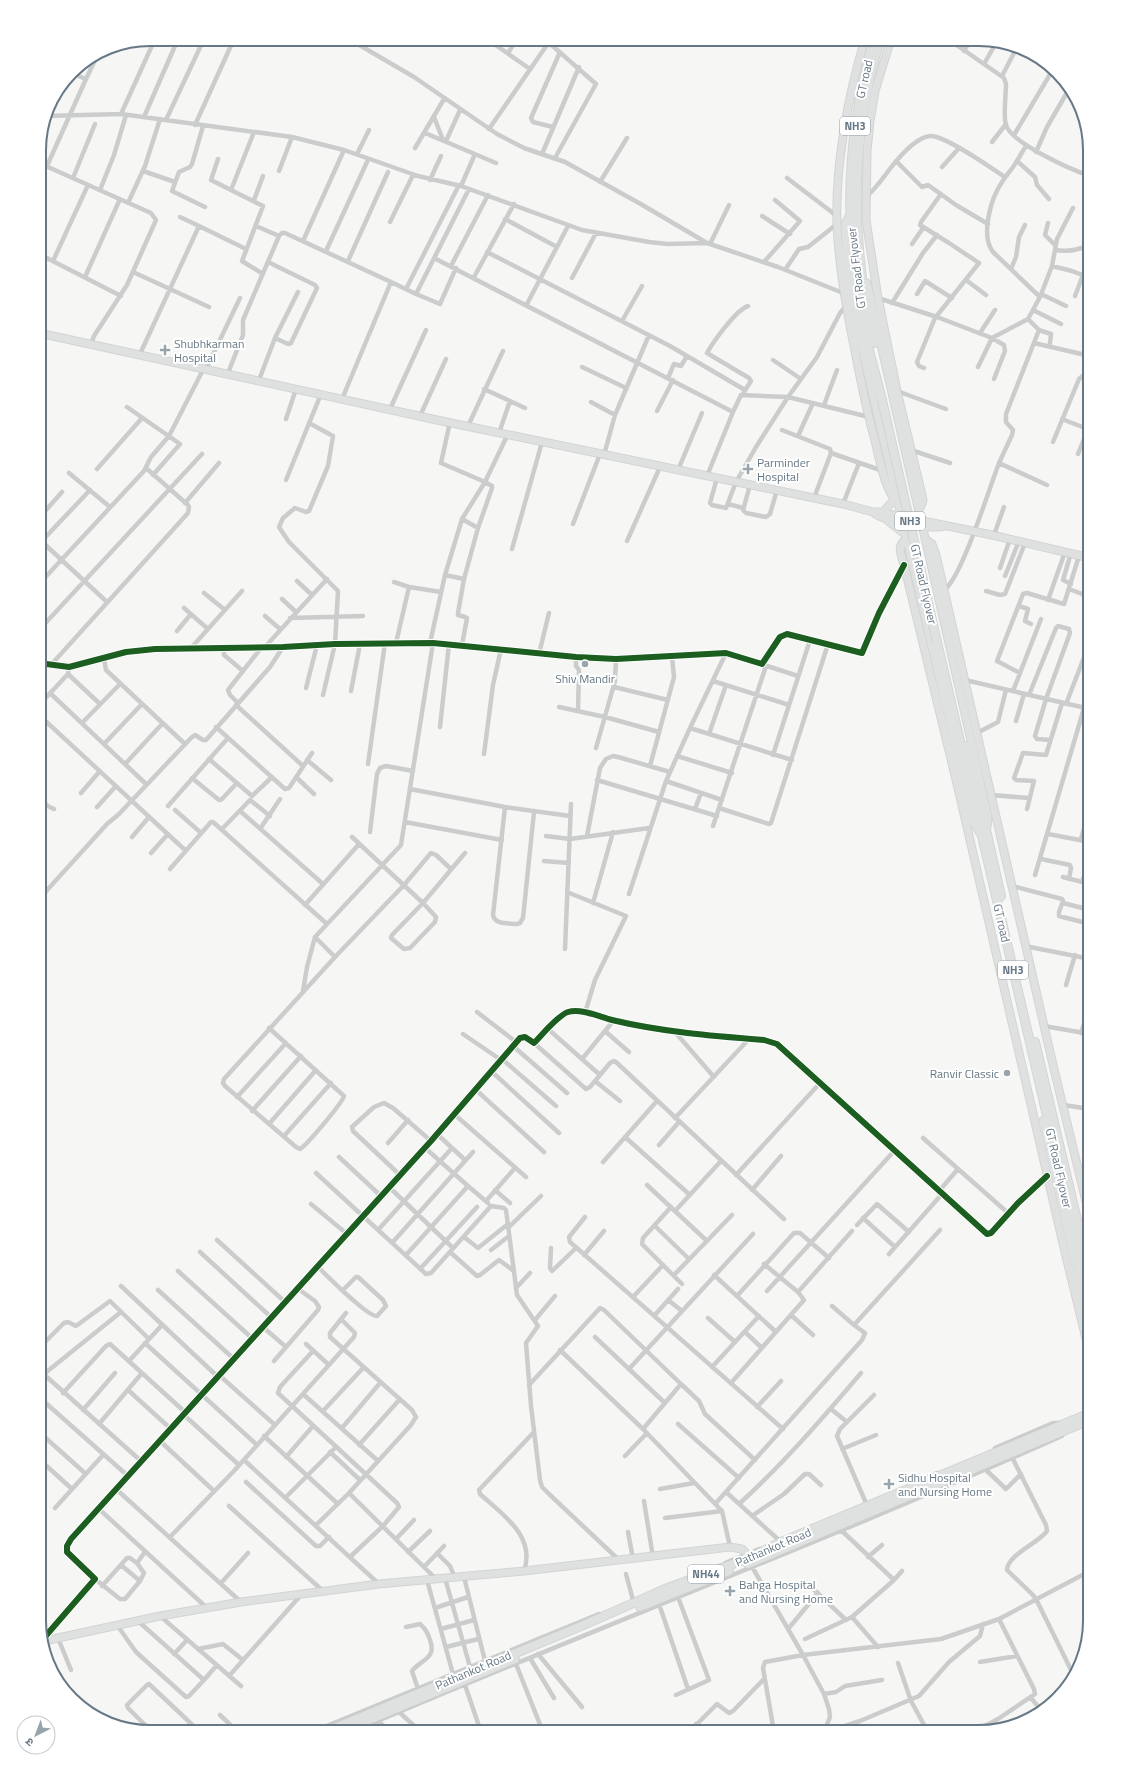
<svg xmlns="http://www.w3.org/2000/svg" width="1129" height="1771" font-family="'Titillium Web','Noto Sans Devanagari',sans-serif">
<style>
.lines{fill:none;stroke-linecap:round;stroke-linejoin:round}
.secondary-casing{stroke:#d3d4d5;stroke-width:9}
.highway-casing{stroke:#d3d4d4;stroke-width:10}
.street{stroke:#cbcccc;stroke-width:4.5}
.secondary{stroke:#dfe0e0;stroke-width:7}
.highway{stroke:#dfe0e0;stroke-width:8}
.highway-bridge-casing{stroke:#d3d4d4;stroke-width:10;stroke-linecap:butt}
.highway-bridge{stroke:#dfe0e0;stroke-width:8}
.cycleway-casing{stroke:#fff;stroke-width:8}
.cycleway{stroke:#1b5e20;stroke-width:6}
.poi-dot{fill:#98a4ac;stroke:#fff;stroke-width:1.5}
.labels{text-anchor:middle;dominant-baseline:central;stroke-width:4;stroke-linejoin:round;paint-order:stroke}
.shield{fill:#fff;stroke:#94a0aa;stroke-width:1}
.shield-label{font-size:11px;font-weight:bold;fill:#667885}
.street-label{font-size:12px;fill:#667885;stroke:#fff}
.poi-label{font-size:12px;fill:#667885;stroke:#fff;text-anchor:start}
.rim{fill:none;stroke:#667885;stroke-width:2}
</style>
<rect width="100%" height="100%" fill="#f6f6f5"/>
<g class="lines">
<!-- secondary casing -->
<g class="secondary-casing">
<path id="secondary" d="M865,39C848,95 835,166 837,224C839,269 847,312 856,356C861,382 866,408 873,433C879,454 883,488 898,504
M891,39L875,91L870,121L867,151L866,220L878,298L897,391L922,495L923,501L919,510
M850,215L845,224L847,276L856,323L973,822L980,833
M867,283L975,758L988,817L987,827
M39,333L437,420L843,504L873,512H879L992,535L1090,558
M883,512L894,500
M874,513C883,521 933,530 945,526
M887,520L906,535
M907,538C896,546 901,554 904,565L958,788L1064,1248L1090,1355
M925,539L932,544L936,555L1053,1065L1090,1218
M44,1641L160,1616L241,1602L379,1584L524,1571L730,1547L742,1549L747,1554L750,1562"/>
</g>
<!-- highway casing -->
<g class="highway-casing">
<path id="highway" d="M874,39C849,124 844,213 858,300C863,333 874,367 882,400
M874,343C850,240 850,141 880,39
M937,642L1090,1301
M967,746L1001,896
M1035,1042L1090,1275
M1043,1121L1090,1326
M748,1564L1090,1420
M640,1607L729,1571
M325,1732L586,1624L665,1589L749,1558L781,1542L1090,1413
M340,1732L515,1659"/>
</g>
<!-- street -->
<path class="street" d="M349,39L414,77L497,134L524,148L565,162L639,203L707,243
M948,39L1004,78L1006,84C1006,94 1003,117 1006,125C1011,143 1072,170 1090,176
M548,42L596,84L555,158
M497,46L530,69
M964,51L971,39
M508,53L517,39
M984,64L996,43
M1002,76L1016,49
M86,79L98,54
M121,114L155,39
M45,116L121,114L292,137L344,150L418,176L461,186L582,230L649,242L668,244L707,243L778,267L843,293
M144,117L178,39
M434,117L443,140
M166,120L204,39
M195,125L234,39
M203,126L192,164L190,167L179,172L172,191L205,207
M553,127L533,122L531,118L560,52
M489,129L551,39
M254,132L231,190L263,206L242,261L263,274
M425,133L496,163
M1014,135L1052,71
M446,141L460,110
M992,142L1006,124
M1026,146C1022,152 1019,158 1015,164C1011,171 1006,175 1002,182C991,198 980,235 993,252L1040,297
M415,148L444,99
M1036,152L1047,127L1069,89
M357,154L369,130
M542,154L579,67
M218,159L211,180L231,190
M896,161L922,187L928,185L956,205L988,224
M1017,161L1035,177L1037,185L1049,199
M39,163L151,213L156,220L127,285L94,336L91,344
M47,166L86,79L71,73
M942,167L959,148
M143,171L175,182
M279,171L292,137
M73,178L95,124
M787,178L837,216
M430,180L441,156
M600,182L627,138
M461,186L475,154
M100,190L114,155L126,115
M867,196C879,186 887,171 898,159C905,151 919,137 930,136C945,135 991,168 1005,177
M254,200L263,176
M128,203L145,166L160,119
M762,216L790,234
M180,217L199,226
M505,219L557,247
M390,222L413,175
M1048,223L1045,235L1055,245
M256,226L279,236
M303,241L344,150
M710,244L729,205
M912,244L923,228
M1055,250C1068,252 1080,250 1090,244
M326,251L367,162
M487,252L670,346L745,390
M39,254L121,296
M434,258L733,412
M53,261L88,185
M348,261L388,172
M268,262L315,285L317,288L291,343L288,344L275,338
M764,262L800,221L775,200
M451,266L488,195
M1052,266L1057,239L1073,208
M456,268L440,304L416,294L469,189
M1011,269L1016,257L1019,237L1025,225
M785,270L799,249L808,247L837,224
M133,272L209,307
M85,277L120,199
M474,277L514,204
M572,278L596,233
M966,280L986,295
M406,289L459,185
M917,294L925,281L952,298
M1041,294L1066,306
M1075,296L1083,275
M878,298L937,317L992,338L1028,319L1040,297L1052,266L1072,271L1090,278
M892,303L923,253L937,235
M527,304L568,226
M1033,310L1061,324
M1028,319L1039,330L1051,334L1050,343
M622,321L642,286
M980,333L995,310
M1034,343L1090,356
M140,354L199,226L246,249
M773,360L801,379
M582,367L626,388
M978,367L992,338L1004,345L1005,351L994,379
M924,368L919,366L917,362L935,318L979,263L949,243L920,225L921,222L941,194
M206,369L240,298
M228,373L243,335V320L279,236L282,233H285L391,282
M668,378L674,364L681,366L687,356
M259,380L275,338L298,292
M484,389L525,408
M897,391L946,409
M744,392L751,381L749,378L707,353C713,342 736,310 748,306
M342,399L391,282L416,294
M591,402L615,415
M824,405L837,370
M127,407L180,444L153,475
M390,409L426,330
M657,411L673,380
M420,416L446,359
M286,419L296,389
M1062,419L1090,430
M309,423L333,436L328,466L309,511L306,512L295,508L283,518L279,527L289,542L338,591L335,644L323,695
M468,426L503,351
M782,430L830,449L831,453L883,471
M499,433L510,401
M798,436L813,403
M1053,442L1079,379L1085,374L1090,360
M911,450L950,463
M1078,454L1090,424
M604,455L615,415L649,335
M999,463L1047,485
M97,469L142,418
M678,470L702,413
M69,473L110,507
M707,476L733,412L741,395L788,397L869,417
M717,478L710,503L712,505L726,508L736,482L756,447L788,397L817,357L840,313L846,306
M286,480L321,394
M750,485L743,510L746,513L766,517L770,514L777,490
M814,498L831,453
M185,503L219,463
M728,504L743,508
M843,504L859,463
M39,518L62,492
M462,519L478,528
M573,524L600,454
M994,535L1004,507
M39,539L107,602
M627,541L660,467
M39,544L90,490
M512,549L542,442
M1000,568L1010,539
M445,575L464,579L478,528L492,488V486L485,482L441,463L450,422
M1005,576L1019,541
M297,581L312,595
M394,582L409,587L441,592
M39,584L144,471L151,457L169,436L204,368
M1071,584L1063,580L1071,553
M1069,589L1090,597
M944,590C961,580 990,486 999,463C1003,454 1008,444 1012,435L1013,430L1006,422V414L1039,330
M986,591L1000,595L1005,594L1025,543
M204,593L225,610
M282,599L296,612
M1048,600L1065,552
M1019,606L1028,609L1025,621L1031,624
M184,608L208,629
M265,616L280,629
M290,618L363,616
M39,630L202,454
M177,631L191,614
M396,643L409,587
M430,643L445,575L462,519L485,482L508,434
M433,643L401,845L315,937L335,957L404,885L431,853L436,855L451,869
M462,645L467,618L465,617L458,615V613L464,579
M191,648L242,591
M224,648V655L243,671
M264,648L327,579
M539,654L549,613
M576,657V666L579,670L578,711
M104,659L106,670L185,744
M1082,662L1090,665
M39,663L69,667L126,652L155,649L283,647L335,644L433,643L576,657L616,659L726,653L762,664L780,637L787,634L862,653L879,613L904,565
M764,665L798,676
M50,666L188,513L189,507L188,505L146,468
M1020,673L997,661L1023,594L1027,593L1064,604L1079,556
M68,674L100,704
M965,680L1090,709
M713,681L789,705
M614,687L668,700
M306,688L317,645
M351,691L360,644
M1013,691L1041,619
M50,693L146,784
M1029,695L1056,628L1058,626L1069,629L1070,633L1046,699L1035,736L1037,739L1050,740
M238,703L230,695L228,690L261,648
M1066,704L1090,642
M39,705L68,674L69,667
M236,705L303,766
M559,707L605,717L659,732
M39,715L185,850
M1016,721L1024,694
M82,723L120,684
M216,727L285,789L289,788L312,753
M440,727L449,644
M690,728L792,760
M977,733L998,722L1006,690
M709,734L726,685
M104,744L142,704
M596,748L615,681L616,659
M484,754L493,685L501,649
M773,755L810,640
M677,756L732,773
M209,759L252,796L272,777
M307,760L331,780
M125,764L162,724
M368,764L385,643
M650,766L674,677L672,657
M296,777L314,794
M192,778L219,800L222,799L236,784
M597,780L717,816
M666,781L722,800
M410,789L505,807L570,816
M81,793L100,771
M991,795L1029,798
M39,802L54,809
M168,806L228,738
M97,807L116,786
M505,807L493,915C495,925 508,923 517,924L520,923L523,918L534,812
M719,808L769,824L771,823L828,644
M695,809L701,793
M1027,809L1034,781L1016,780L1014,778L1023,753L1046,755L1062,703
M175,810L200,832
M240,811L323,884
M39,813L47,805
M405,822L502,840
M713,826L766,666
M222,829L250,800L270,816
M260,829L280,799
M370,832L377,774L380,768L386,766L413,771
M1048,834L1090,842
M546,836L570,839L649,828
M587,836L600,768L606,759L613,756L618,757L670,772
M132,837L149,817
M352,837L423,903L436,917L435,922L410,948L404,949L391,938L392,935L423,903L465,853
M1081,839L1090,808
M151,853L168,834
M1041,859L1070,865L1071,868L1069,879
M544,861L569,863
M170,869L211,822H213L327,924
M1035,875L1084,708
M1063,877L1090,884
M1082,882L1090,859
M1012,886L1062,899L1063,901L1059,912V916L1090,924
M567,892L626,916L595,980L585,1013
M629,894L666,781L690,728L726,653
M39,899L107,824L119,814L191,738L195,735L203,740H206L270,667L283,647
M593,903L613,832
M1063,903L1090,910
M305,905L359,844
M1025,946L1090,959
M565,949L571,804
M1066,985L1075,955
M303,991L307,967L315,937
M477,1012L516,1042
M1044,1026L1090,1034
M269,1028L344,1096C343,1102 306,1146 300,1149L296,1147L225,1086L223,1083L224,1079L335,957
M548,1029L600,1075
M605,1031L629,1052
M675,1032L714,1077
M1081,1033L1090,1005
M463,1034L501,1060
M534,1043L586,1089L590,1087L610,1063L614,1061L616,1062L784,1219
M513,1046L567,1093
M502,1059L556,1106
M582,1059L614,1020
M491,1071L559,1133
M595,1081L620,1101
M475,1089L544,1152
M237,1097L286,1043
M1063,1105L1090,1109
M252,1111L301,1056
M454,1114L526,1177
M675,1118L749,1039
M269,1124L316,1070
M437,1134L465,1160
M284,1136L331,1083
M625,1137L690,1195
M923,1138L1008,1213
M388,1143L408,1120
M659,1145L679,1122
M339,1157L381,1196
M603,1162L657,1101
M316,1173L426,1274L431,1273L491,1206L504,1208L506,1210L517,1295L538,1326L526,1343L531,1406L540,1480L542,1487L549,1494L619,1560
M400,1175L353,1131L352,1127L374,1107L384,1103L393,1108L431,1141
M736,1175L820,1083
M647,1185L707,1241
M468,1186L488,1203
M389,1187L453,1248
M495,1190L510,1203
M752,1190L781,1156
M939,1191L958,1169
M486,1201L515,1168
M311,1204L347,1234
M671,1207L643,1238L642,1244L682,1284
M675,1211L721,1161
M585,1217L569,1237L570,1242L783,1429
M863,1218L895,1247
M857,1225L877,1204L909,1232
M655,1226L689,1259
M508,1228L541,1196
M378,1230L452,1148
M464,1237L478,1248L508,1224
M217,1240L285,1302
M392,1243L473,1152
M551,1248L550,1268L552,1271L576,1248
M491,1250L509,1236
M200,1252L272,1318
M450,1252L477,1276L480,1275L499,1260L514,1271
M889,1254L942,1194
M406,1255L468,1186L424,1147
M584,1255L604,1231
M317,1266C325,1274 369,1318 377,1316L386,1306L383,1300L358,1277H356L343,1290
M420,1269L477,1207
M178,1271L253,1339
M674,1275L732,1215
M714,1275L776,1332
M121,1286L218,1377
M516,1288L530,1273
M158,1290L234,1359
M767,1291L895,1150
M798,1292L852,1231
M737,1296L794,1233H800L829,1258
M633,1297L663,1265
M668,1300L682,1311
M832,1306L854,1325
M791,1315L813,1335
M654,1316L678,1289
M708,1318L735,1342
M535,1320L555,1296
M263,1327L286,1347
M745,1332L762,1348
M595,1337L665,1403
M145,1343L256,1444
M306,1344L329,1365
M39,1348L64,1323L68,1322L76,1326L110,1301L149,1339
M560,1350L643,1429L722,1511L730,1547
M313,1351L280,1387L278,1393L397,1503L399,1507L383,1526L350,1557
M129,1361L162,1325
M274,1361L318,1310L319,1307L315,1301L297,1288
M712,1367L759,1316
M629,1369L753,1234
M39,1370L141,1461
M219,1375L275,1425
M39,1378L121,1312
M731,1383L804,1300L798,1292L764,1264
M681,1384L699,1401L705,1414L755,1460
M529,1385L600,1308L604,1310L681,1384L643,1429
M128,1390L171,1429
M63,1393L106,1346L110,1344L186,1413
M303,1394L377,1460
M39,1397L128,1476
M757,1407L781,1381
M831,1409L847,1422
M83,1410L115,1373
M323,1411L363,1368
M184,1415L239,1465
M99,1424L142,1373
M678,1424L739,1478
M342,1428L380,1383
M39,1432L86,1474
M264,1436L338,1504
M160,1441L214,1491
M359,1445L400,1399
M995,1448L1053,1423H1063
M842,1449L876,1435
M330,1452L360,1480
M625,1456L647,1433
M286,1457L313,1426
M1012,1457L1046,1525L1047,1531C1040,1542 1007,1555 1007,1570L1032,1594L1036,1599L1074,1676
M39,1459L72,1489
M244,1460L379,1584
M985,1469L1006,1489L1021,1474
M246,1482L316,1546H320L329,1537
M914,1482L937,1473
M116,1489L241,1602
M660,1489L694,1483
M726,1492L781,1542
M349,1493L436,1579
M285,1498L336,1447
M644,1501L653,1557
M866,1503L837,1436L840,1429L874,1395
M715,1504L862,1340L865,1333L854,1325L940,1230
M739,1504C783,1464 822,1419 861,1373
M229,1506L323,1591
M55,1508L103,1455
M99,1509L206,1607
M752,1516L784,1494L805,1474H809L821,1485
M665,1518L722,1511
M316,1525L349,1493L411,1425L416,1417L412,1410L330,1337V1333L346,1313
M628,1532L633,1559
M170,1537L233,1472L354,1337L355,1333L341,1319
M396,1539L414,1520
M408,1552L430,1531
M437,1553L450,1566L455,1578
M868,1557L882,1545
M725,1563L759,1549
M751,1565L803,1655L824,1694L829,1709L830,1717L824,1732
M424,1567L444,1546
M524,1571C536,1536 503,1515 480,1494L479,1490L534,1432
M626,1574L633,1600
M464,1577L485,1661
M445,1578L470,1667
M95,1579L120,1599H125L140,1581L121,1565
M427,1580L453,1674
M894,1580L902,1571
M140,1581L144,1573L137,1563L145,1552
M221,1583L248,1553
M807,1583L846,1620
M102,1586L127,1558H130L137,1563
M659,1604L688,1689
M435,1608L468,1597
M160,1616L241,1686
M852,1617L878,1647
M138,1621L204,1680L216,1666
M117,1625L136,1652L186,1697L189,1696L204,1680
M406,1627L420,1624C426,1629 428,1633 430,1640C437,1659 421,1659 412,1671L418,1689
M441,1629L474,1620
M788,1629L818,1593
M58,1638L71,1670
M43,1639L95,1579L67,1552V1546L71,1539L431,1141L520,1038L525,1037L534,1043C542,1035 558,1015 568,1012C581,1008 600,1017 612,1020C662,1032 713,1036 764,1040L777,1044L987,1234L991,1233L1018,1203L1047,1176
M805,1639L852,1617L894,1580L841,1530
M446,1647L478,1639
M198,1649L223,1644L243,1660
M174,1654L187,1640
M538,1654L582,1707
M530,1658L554,1698
M980,1662L1017,1656
M898,1663L911,1701L928,1732
M516,1664L543,1732
M229,1676L301,1595
M465,1685L481,1732
M824,1694L836,1692L845,1686L882,1680
M676,1695L709,1680L678,1597
M1031,1698L1041,1710
M399,1712L421,1732
M220,1715L238,1732
M378,1721L390,1732
M696,1724L705,1732
M825,1729L842,1727L860,1721L919,1696L949,1662L980,1636L983,1624
M152,1732L128,1708L127,1705L147,1685L149,1684L200,1732
M312,1732L599,1614
M352,1732C588,1631 828,1540 1062,1436
M473,1732L480,1728
M505,1732L509,1730
M689,1732L717,1704L729,1713L733,1711L764,1679
M774,1732L763,1668L765,1662L803,1655L941,1639L999,1619L1090,1571
M974,1732L998,1719L1035,1694L1034,1689L999,1619"/>
<!-- secondary -->
<use href="#secondary" class="secondary"/>
<!-- highway -->
<use href="#highway" class="highway"/>
<!-- highway-bridge casing -->
<g class="highway-bridge-casing">
<path id="highway-bridge" d="M882,400L937,642"/>
</g>
<!-- highway-bridge -->
<use href="#highway-bridge" class="highway-bridge"/>
<!-- cycleway casing -->
<g class="cycleway-casing">
<path id="cycleway" d="M39,663L69,667L126,652L155,649L283,647L335,644L433,643L576,657L616,659L726,653L762,664L780,637L787,634L862,653L879,613L904,565
M43,1639L95,1579L67,1552V1546L71,1539L431,1141L520,1038L525,1037L534,1043C542,1035 558,1015 568,1012C581,1008 600,1017 612,1020C662,1032 713,1036 764,1040L777,1044L987,1234L991,1233L1018,1203L1047,1176"/>
</g>
<!-- cycleway -->
<use href="#cycleway" class="cycleway"/>
</g>
<!-- markers -->
<g class="poi-dot">
<path d="M163 344h4v4h4v4h-4v4h-4v-4h-4v-4h4z"/>
<path d="M746 463h4v4h4v4h-4v4h-4v-4h-4v-4h4z"/>
<circle cx="585" cy="664" r="4"/>
<circle cx="1007" cy="1073" r="4"/>
<path d="M887 1478h4v4h4v4h-4v4h-4v-4h-4v-4h4z"/>
<path d="M728 1585h4v4h4v4h-4v4h-4v-4h-4v-4h4z"/>
</g>
<g class="labels">
<!-- shield labels -->
<g class="shield">
<rect x="840" y="117" width="30" height="18" rx="3"/>
<rect x="895" y="512" width="30" height="18" rx="3"/>
<rect x="998" y="961" width="30" height="18" rx="3"/>
<rect x="688" y="1565" width="36" height="18" rx="3"/>
</g>
<g class="shield-label">
<text x="855" y="126">NH3</text>
<text x="910" y="521">NH3</text>
<text x="1013" y="970">NH3</text>
<text x="706" y="1574">NH44</text>
</g>
<!-- street labels -->
<g class="street-label">
<text transform="translate(864 79) rotate(-77)">GT road</text>
<text transform="translate(856 268) rotate(-97)">GT Road Flyover</text>
<text transform="translate(924 584) rotate(77)">GT Road Flyover</text>
<text transform="translate(1002 923) rotate(77)">GT road</text>
<text transform="translate(1059 1168) rotate(77)">GT Road Flyover</text>
<text transform="translate(773 1547) rotate(-23)">Pathankot Road</text>
<text transform="translate(473 1670) rotate(-23)">Pathankot Road</text>
</g>
<!-- poi labels -->
<g class="poi-label">
<text x="174" y="343">Shubhkarman<tspan x="174" dy="14">Hospital</tspan></text>
<text x="757" y="462">Parminder<tspan x="757" dy="14">Hospital</tspan></text>
<text x="585" y="678" text-anchor="middle">Shiv Mandir</text>
<text x="999" y="1073" text-anchor="end">Ranvir Classic</text>
<text x="898" y="1477">Sidhu Hospital<tspan x="898" dy="14">and Nursing Home</tspan></text>
<text x="739" y="1584">Bahga Hospital<tspan x="739" dy="14">and Nursing Home</tspan></text>
</g>
</g>
<!-- crop -->
<path d="M0 0H1129V1771H0ZM150 46H979A104 104 0 0 1 1083 150V1621A104 104 0 0 1 979 1725H150A104 104 0 0 1 46 1621V150A104 104 0 0 1 150 46Z" fill="#fff" fill-rule="evenodd"/>
<path class="rim" d="M150 46H979A104 104 0 0 1 1083 150V1621A104 104 0 0 1 979 1725H150A104 104 0 0 1 46 1621V150A104 104 0 0 1 150 46Z"/>
<!-- north arrow -->
<g transform="translate(36 1735) rotate(222)"><circle r="19" fill="#ffffff" stroke="#c2c9ce"/>
<path d="M0-3L7 15L0 10L-7 15Z" fill="#98a4ac"/>
<text y="-6" font-size="11" font-weight="bold" text-anchor="middle" fill="#667885">उ</text>
</g>
</svg>
